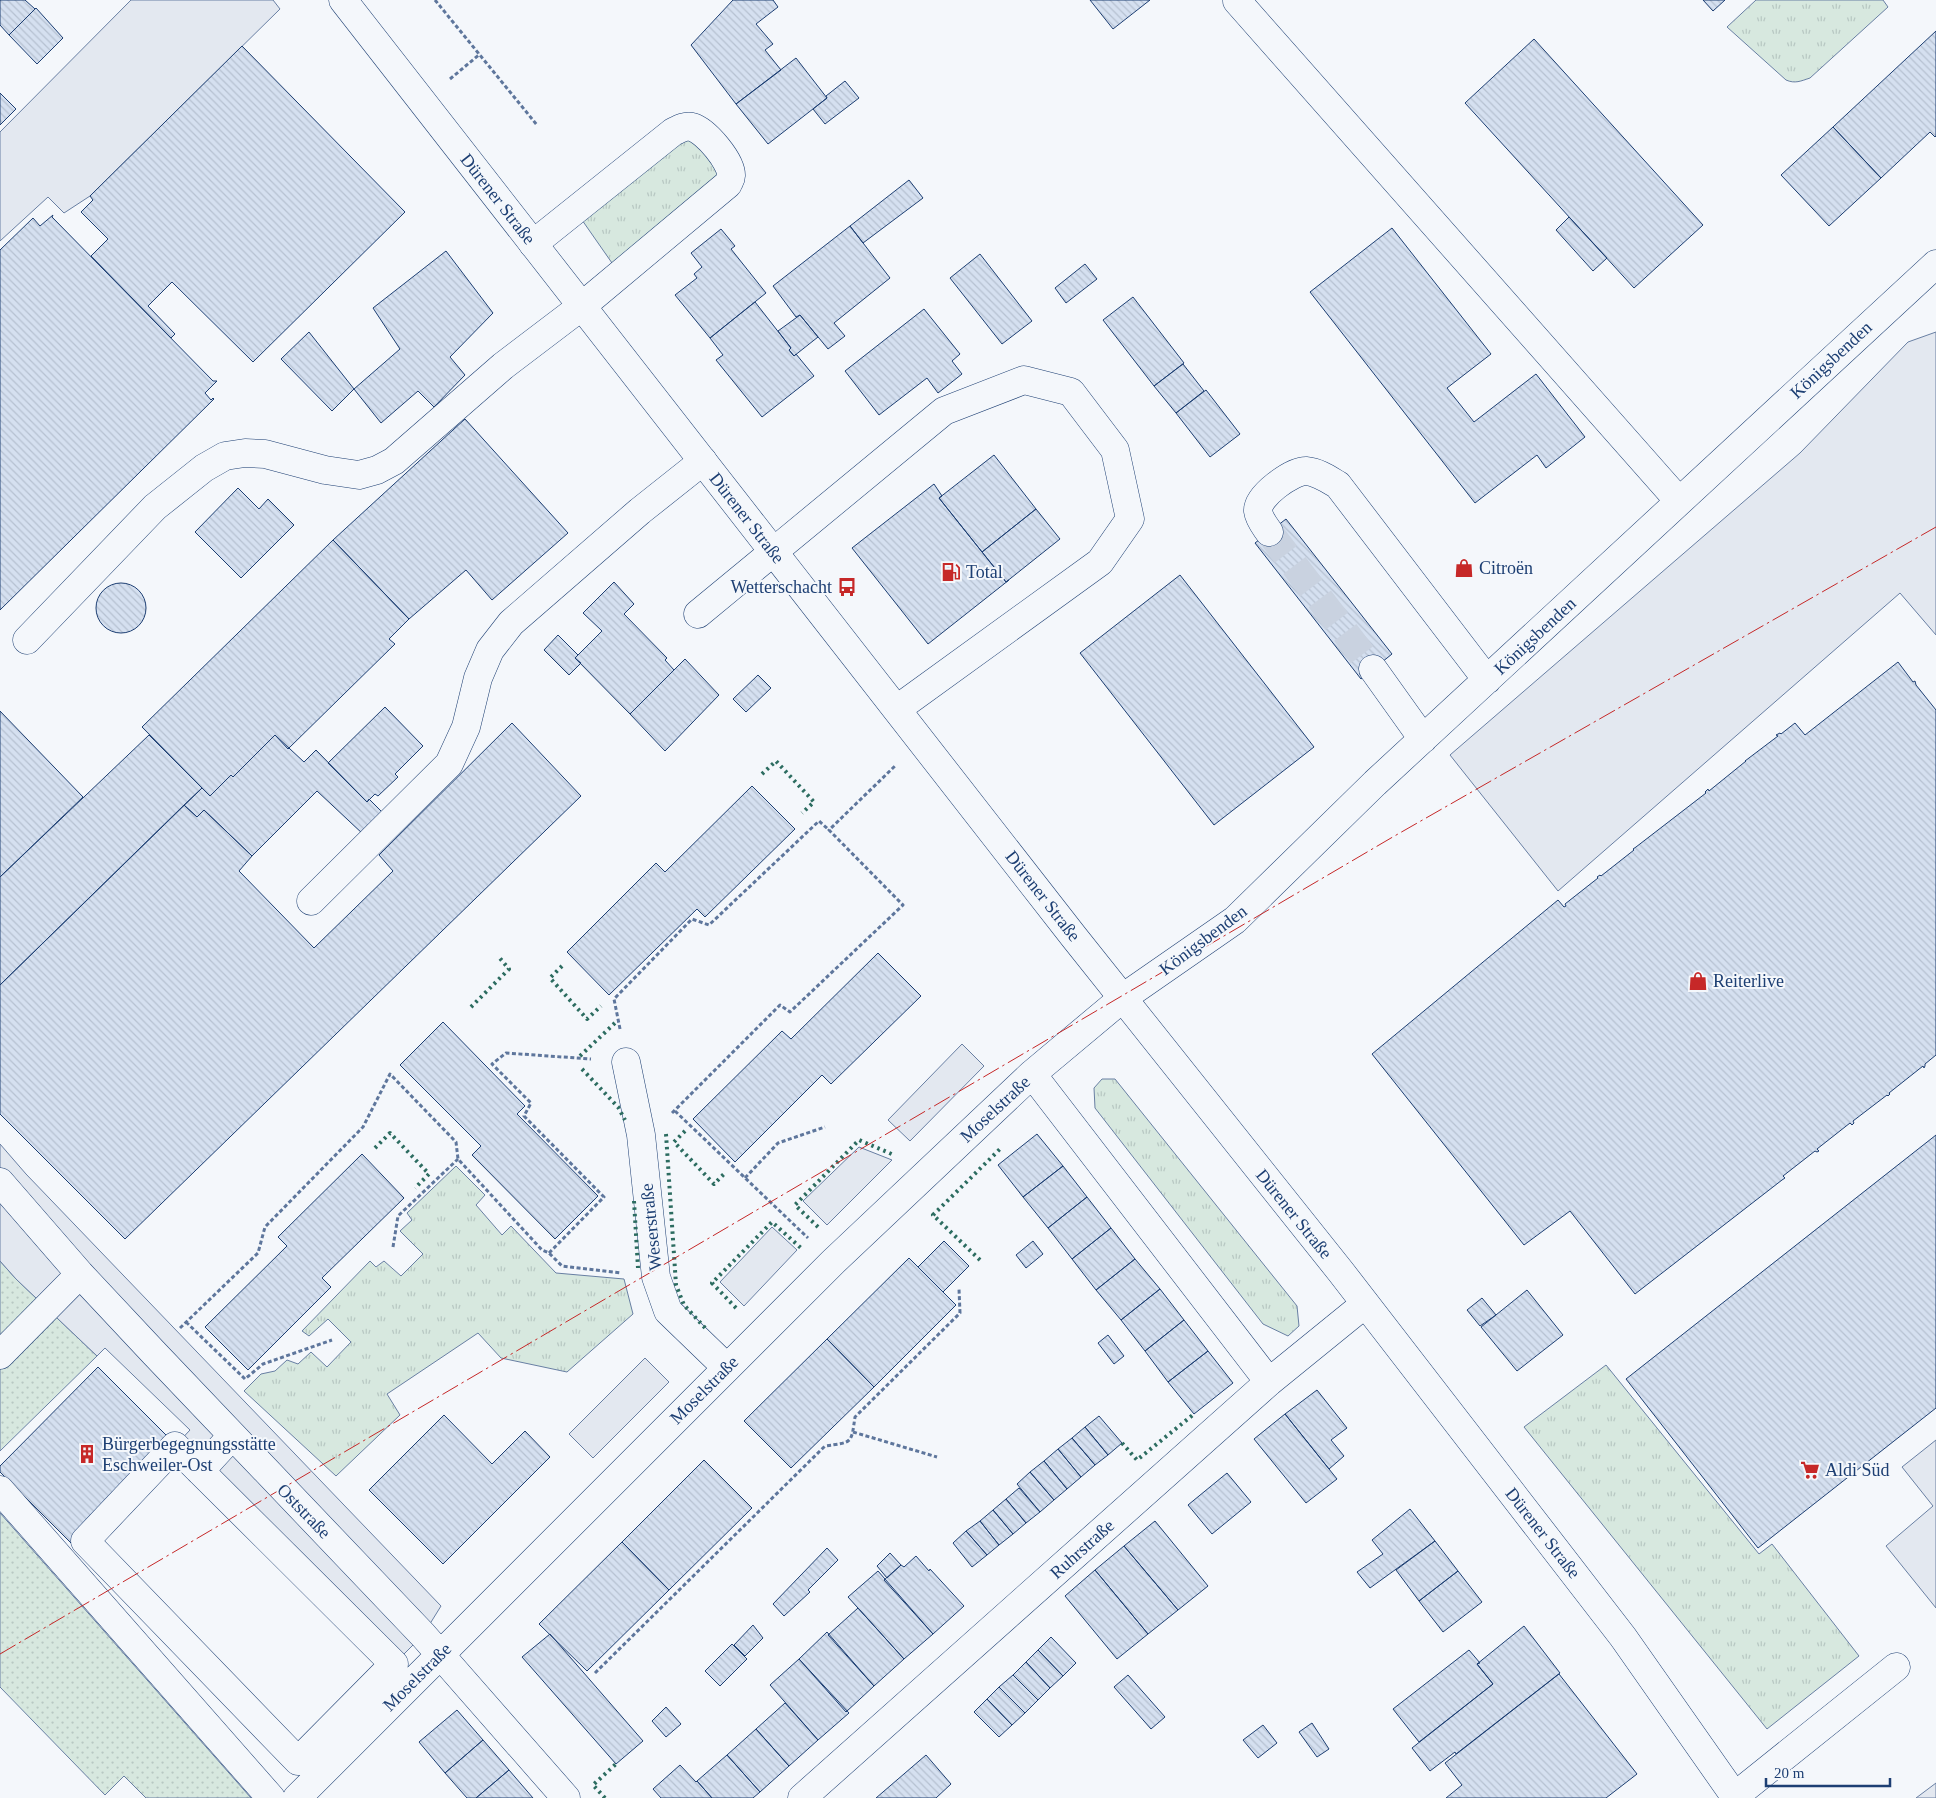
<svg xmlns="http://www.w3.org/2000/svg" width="1936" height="1798" font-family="'Times New Roman',serif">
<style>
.grass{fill:url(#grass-tufts);stroke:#687fa3}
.park{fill:url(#park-dots);stroke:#687fa3}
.parking{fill:#e3e8f0;stroke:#687fa3}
.building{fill:url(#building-back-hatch);stroke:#1d3f73}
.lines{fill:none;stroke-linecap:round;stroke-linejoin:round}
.minor-tunnel{stroke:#c9d2e0;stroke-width:28;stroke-dasharray:28 14;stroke-linecap:butt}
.minor-casing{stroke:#1d3f73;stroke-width:29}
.major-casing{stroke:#1d3f73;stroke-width:29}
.path{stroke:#5e769c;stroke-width:3;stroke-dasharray:4 2.5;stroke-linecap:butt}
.minor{stroke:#f4f7fb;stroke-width:28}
.major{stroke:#f4f7fb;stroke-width:28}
.hedge{stroke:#2c6c60;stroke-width:4;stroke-dasharray:2.5 4;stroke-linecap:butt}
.power{stroke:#c62828;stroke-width:1;stroke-dasharray:18 4 2.5 4;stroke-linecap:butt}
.labels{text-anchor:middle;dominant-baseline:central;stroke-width:4;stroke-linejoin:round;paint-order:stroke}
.street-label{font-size:18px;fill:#1d3f73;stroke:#f4f7fb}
.poi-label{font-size:18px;fill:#1d3f73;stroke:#f4f7fb;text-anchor:start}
</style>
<defs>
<pattern id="grass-tufts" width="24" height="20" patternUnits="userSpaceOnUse" patternTransform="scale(1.25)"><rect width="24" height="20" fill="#d7e8df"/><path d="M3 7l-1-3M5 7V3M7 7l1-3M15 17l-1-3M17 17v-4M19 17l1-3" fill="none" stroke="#b8c8c3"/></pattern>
<pattern id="park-dots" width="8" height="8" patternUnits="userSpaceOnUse" patternTransform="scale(1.25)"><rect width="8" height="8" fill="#d7e8df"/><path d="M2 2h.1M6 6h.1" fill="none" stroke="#b8c8c3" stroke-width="1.8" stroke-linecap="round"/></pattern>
<pattern id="building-back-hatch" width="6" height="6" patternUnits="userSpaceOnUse" patternTransform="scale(1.25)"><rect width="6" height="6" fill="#d5e0f0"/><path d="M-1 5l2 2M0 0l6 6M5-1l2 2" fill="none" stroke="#b6c1d1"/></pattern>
</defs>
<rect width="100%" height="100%" fill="#f4f7fb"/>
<!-- grass -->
<path class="grass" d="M1756,0H1883L1888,7L1810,78C1801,81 1795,84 1786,80L1727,27Z
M698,137L722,169L721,181L612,263L582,220L687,138Z
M1102,1079H1115L1297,1306L1299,1326L1288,1336L1263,1324L1095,1108L1094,1088Z
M456,1166L485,1195L476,1205L502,1235L511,1226L556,1273L624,1279L633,1314L567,1372L501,1358L478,1333L387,1394L400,1415L336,1476L244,1391L261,1374L275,1371L287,1360L298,1364L311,1352L327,1367L351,1342L328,1319L309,1336L302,1331L370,1261L376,1267L384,1261L401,1276L423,1254L400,1231L412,1220L407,1213Z
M1606,1365L1759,1554L1772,1544L1859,1656L1767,1729L1524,1427Z"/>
<!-- park -->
<path class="park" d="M0,1261L16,1279L97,1356L0,1451Z
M0,1513L251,1798H146L124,1776L105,1795L0,1687Z"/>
<!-- parking -->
<path class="parking" d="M131,0H273L280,9L90,196L64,213L48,197L0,241V132Z
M1936,332V635L1900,593L1558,891L1450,755L1800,453L1908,342Z
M962,1044L984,1066L910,1141L888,1120Z
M0,1144L26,1174L441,1606L423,1635L394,1664L175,1446L190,1430L105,1348L97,1356L16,1279L0,1261Z
M859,1147L892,1160L827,1225L803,1201Z
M772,1227L797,1250L744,1306L720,1282Z
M645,1358L669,1382L593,1458L569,1434Z
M1936,1440V1608L1886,1546L1933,1506L1902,1467Z
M1936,1783V1798H1916Z"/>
<!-- building -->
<path class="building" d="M0,0H25L35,9L9,35L0,25Z
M733,0H773L778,7L756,24L773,44L765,50L781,70L736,104L691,45Z
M1090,0H1150L1113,29Z
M1703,0H1725L1713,11Z
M36,8L63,38L37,64L9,35Z
M1936,31V136L1935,137L1930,132L1881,178L1833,127Z
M1534,39L1703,225L1634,288L1465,103Z
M242,46L405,212L253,362L172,282L148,306L175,334L171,338L91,256L108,239L81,212L93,200L90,196Z
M796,58L827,98L768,144L736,104Z
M845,81L859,98L825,124L813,109L827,98L826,96Z
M0,93L16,109L0,125Z
M1833,127L1881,178L1829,226L1781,175Z
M909,180L923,198L863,243L850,226Z
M53,215L52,217L213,381H217L205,393L211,400L213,398L214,399L0,610V250L33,218L40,226Z
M1569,217L1607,258L1593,271L1556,230Z
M850,226L890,278L834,323L845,336L828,349L800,315L796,317L773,286Z
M1392,228L1491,354L1447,388L1474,422L1536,374L1585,437L1546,468L1537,455L1475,503L1310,292Z
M721,229L735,246L731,249L766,293L710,338L675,295L697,278L694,274L702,267L691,253Z
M446,251L493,313L450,357L465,375L434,407L418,391L381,423L354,389L400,349L373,308Z
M980,254L1032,321L1002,344L950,278Z
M1085,264L1097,279L1066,303L1055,288Z
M1133,297L1184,363L1154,386L1103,320Z
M755,302L791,348L789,350L794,356L796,354L814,376L762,417L716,360L723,355L710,338Z
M924,309L960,354L952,361L962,374L938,393L927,378L879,415L845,371Z
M800,315L818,337L794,356L789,350L791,348L778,331Z
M309,332L354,389L332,411L281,359Z
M1183,364L1204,391L1176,413L1154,386Z
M1206,390L1240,434L1210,457L1176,413Z
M465,419L568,533L492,600L466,570L409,619L333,540Z
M994,455L1036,509L982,552L939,498Z
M934,484L942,496L939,498L1006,582L1009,580L928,644L852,548Z
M238,488L259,509L268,499L294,525L241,578L195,532Z
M1036,509L1060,539L1006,582L982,552Z
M1286,519L1392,654L1361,679L1255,543Z
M333,540L409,619L389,639L395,644L288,749L275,735L233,777L231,775L210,796L142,727Z
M1180,575L1314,747L1214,825L1080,653Z
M614,582L634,604L624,614L667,658L665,660L674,670L630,714L575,658L602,631L583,613Z
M96 608a25 25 0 1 1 50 0a25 25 0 1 1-50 0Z
M558,635L578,655L575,658L581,663L569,675L544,650Z
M685,659L719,695L665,751L630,714Z
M1898,662L1913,682L1915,681L1916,685L1936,710V1055L1925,1064V1066L1924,1068L1923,1066L1889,1093L1890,1094L1888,1096L1887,1095L1853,1121L1854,1123L1852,1125L1850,1123L1817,1149L1819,1151L1817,1152L1815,1151L1783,1176L1785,1178L1782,1180L1635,1294L1570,1211L1524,1245L1372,1054L1558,900L1564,907L1566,906L1565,904L1598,878L1597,877L1600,875L1601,876L1634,850L1633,849L1636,847L1706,793L1705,792L1708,789L1709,791L1746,761H1745L1778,736L1776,735L1780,733L1781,734L1795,723L1805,735Z
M758,675L771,688L746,712L733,699Z
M385,707L423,746L395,774L398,777L378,796L375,794L367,802L328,763Z
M0,711L83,797L0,877Z
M512,723L581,796L125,1239L0,1114V985L184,805L197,817L204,810L252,856L239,871L314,948L393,871L379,855Z
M149,735L202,788L0,985V877Z
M275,735L304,762L316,750L367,802L369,799L384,814L364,835L317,791L252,856L204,810L197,817L184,805L202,788L210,796L231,775L233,777Z
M752,786L795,829L705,917L697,909L609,995L567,952L656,863L665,872Z
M878,953L921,996L831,1084L822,1075L735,1162L693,1119L782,1031L791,1039Z
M443,1022L525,1106L517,1114L598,1196L555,1239L472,1155L481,1146L400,1065Z
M1037,1134L1063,1166L1023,1197L998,1165Z
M1936,1135V1408L1758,1548L1626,1379Z
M362,1154L404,1198L322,1278L331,1287L248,1370L205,1327L287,1246L278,1237Z
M1063,1166L1087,1197L1048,1228L1023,1197Z
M1087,1197L1111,1228L1072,1259L1048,1228Z
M1111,1228L1135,1259L1096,1290L1072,1259Z
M944,1241L969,1266L943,1292L918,1267Z
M1033,1241L1043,1254L1026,1268L1016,1255Z
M909,1258L956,1305L874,1387L827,1339Z
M1135,1259L1160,1289L1121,1320L1096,1290Z
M1160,1289L1184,1320L1145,1351L1121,1320Z
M1527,1290L1563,1335L1517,1371L1481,1327Z
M1482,1298L1496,1315L1480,1326L1467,1310Z
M1184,1320L1208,1351L1168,1382L1145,1351Z
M1108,1335L1124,1356L1114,1364L1098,1343Z
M827,1339L874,1387L791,1468L744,1421Z
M1208,1351L1233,1383L1194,1414L1168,1382Z
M98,1367L173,1442L72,1544L0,1472V1466Z
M1317,1390L1347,1428L1331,1440L1344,1456L1329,1469L1285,1414Z
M1285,1414L1337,1479L1306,1503L1254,1439Z
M444,1415L492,1464L525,1431L550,1457L443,1564L369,1490Z
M1099,1416L1122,1443L1108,1455L1085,1427Z
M1085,1427L1108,1455L1095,1465L1072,1438Z
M1072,1438L1095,1465L1081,1477L1058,1449Z
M1058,1449L1081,1477L1067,1489L1044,1461Z
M704,1460L752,1508L669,1590L622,1542Z
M1044,1461L1067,1489L1054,1500L1030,1472Z
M1030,1472L1054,1500L1040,1512L1017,1484Z
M1227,1473L1251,1502L1212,1534L1188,1505Z
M1019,1488L1040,1512L1026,1523L1006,1499Z
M1006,1499L1026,1523L1013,1534L993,1510Z
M1410,1509L1435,1541L1370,1588L1357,1572L1383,1554L1372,1540Z
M993,1510L1013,1534L999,1545L980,1521Z
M980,1521L999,1545L987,1555L966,1531Z
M1155,1521L1208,1586L1178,1610L1124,1546Z
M966,1531L987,1555L972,1567L953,1543Z
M1435,1541L1458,1571L1419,1601L1396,1570Z
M622,1542L669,1590L587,1671L539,1624Z
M1124,1546L1178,1610L1148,1634L1095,1570Z
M827,1548L838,1560L808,1590L810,1592L784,1616L773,1604Z
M890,1553L901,1565L887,1578L877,1566Z
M916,1556L929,1571L930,1569L964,1606L933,1634L884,1580L901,1565L904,1567Z
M1095,1570L1148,1634L1117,1659L1065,1596Z
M878,1571L933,1634L904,1659L848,1597Z
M1458,1571L1482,1602L1443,1632L1419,1601Z
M858,1608L904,1659L874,1686L828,1635Z
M753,1625L763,1638L745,1656L734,1645Z
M1524,1626L1560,1673L1456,1754L1455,1752L1430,1771L1412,1748L1493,1684L1477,1664Z
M827,1632L874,1686L846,1712L799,1659Z
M550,1634L643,1741L616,1764L522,1657Z
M1051,1637L1076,1663L1063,1676L1038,1650Z
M732,1644L747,1659L720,1686L705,1671Z
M1038,1650L1063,1676L1050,1688L1026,1662Z
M1469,1650L1480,1663L1477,1664L1493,1684L1419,1742L1393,1709Z
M799,1659L849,1713L818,1740L770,1685Z
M1026,1662L1050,1688L1038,1700L1013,1675Z
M1559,1674L1637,1774L1606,1798H1446L1462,1785L1445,1763Z
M1013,1675L1038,1700L1025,1713L999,1687Z
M1128,1675L1165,1717L1151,1729L1114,1687Z
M999,1687L1025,1713L1012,1725L987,1699Z
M987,1699L1012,1725L999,1737L974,1712Z
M785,1703L818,1740L789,1766L756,1729Z
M666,1707L681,1724L666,1737L652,1721Z
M457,1710L483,1740L445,1773L419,1742Z
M1312,1723L1329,1749L1317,1757L1299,1732Z
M1263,1725L1277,1743L1258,1758L1243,1740Z
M756,1729L789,1766L760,1792L727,1755Z
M483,1740L509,1770L476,1798H467L445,1773Z
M727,1755L760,1792L753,1798H712L697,1781Z
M926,1755L951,1784L936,1798H876Z
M680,1765L696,1782L697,1781L712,1798H661L653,1789Z
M509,1770L533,1798H476Z"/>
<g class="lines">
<!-- minor-tunnel -->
<path class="minor-tunnel" d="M1269,532L1373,669"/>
<!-- minor casing -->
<g class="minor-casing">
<path id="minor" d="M1237,1L1679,501
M1269,532C1265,526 1259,519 1258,511C1257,496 1292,471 1306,471C1318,472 1328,479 1338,485L1487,680
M698,614L944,411L1024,380L1071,392L1115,450L1130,519L1100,562L897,709
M27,640L155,507L204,468L225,456L245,453L265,454L325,470L359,475L377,470L394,461L503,366L582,306L728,184C729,181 731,179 731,176C732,162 706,131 692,127C686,125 679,129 673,132L533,244
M1373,669L1423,739
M311,901L449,764L466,727L478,678L490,650L511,623L640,511L703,461
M626,1062L641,1135L656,1277L668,1311L727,1368
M1032,1074L1269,1382
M0,1182L80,1274L154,1353L423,1635L566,1798
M0,1355L80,1274
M175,1446L394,1664L298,1761L85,1541Z
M200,1471L232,1436
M0,1490L271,1798
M1735,1796L1896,1667
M297,1798L833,1262L1032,1074L1124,997L1235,920L1375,783L1936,264
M802,1798L1269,1382L1365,1304"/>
</g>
<!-- major casing -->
<g class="major-casing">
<path id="major" d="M343,0L1074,937L1341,1272L1623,1637L1736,1798"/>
</g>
<!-- path -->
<path class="path" d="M435,0L537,125
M450,79L480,54
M620,1029L614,999L692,919L709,925L819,821L829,830
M675,1111L808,1238
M672,1113L780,1005L790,1012L903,905L829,830L896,765
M745,1178L778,1143L825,1127
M393,1247L398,1216L458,1159
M549,1253L604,1197L524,1116L531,1103L492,1064L506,1053L591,1059
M186,1322L245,1379L263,1364L332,1340
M180,1328L258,1253L265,1227L363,1127L390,1074L456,1142L458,1159L542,1250L549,1253L562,1266L621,1273
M853,1432L937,1457
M595,1673L825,1446C853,1442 851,1444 855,1417L960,1313L959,1289"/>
<!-- minor -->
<use href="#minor" class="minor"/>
<!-- major -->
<use href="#major" class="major"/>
<!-- hedge -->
<path class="hedge" d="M762,774L776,761L814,802L802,813
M562,966L550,978L587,1019L601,1006
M471,1007L509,969L498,956
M580,1056L616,1022
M582,1069L618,1107L625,1120
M685,1131L674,1142L714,1184L725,1173
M666,1134L676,1285L684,1305L707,1330
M375,1148L390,1133L429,1174L415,1188
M634,1201L638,1268
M818,1227L795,1205L859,1140L894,1155
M980,1260L933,1215L1000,1149
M736,1308L712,1283L772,1222L801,1248
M1122,1443L1137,1460L1194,1414
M605,1798L593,1785L616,1764"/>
<!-- power -->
<path class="power" d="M0,1654L1391,838L1936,527"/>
</g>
<!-- icons -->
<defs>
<g id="shop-bare" transform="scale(1.5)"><path d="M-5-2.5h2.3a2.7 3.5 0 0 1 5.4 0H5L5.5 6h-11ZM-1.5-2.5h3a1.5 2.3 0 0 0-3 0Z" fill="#c62828" stroke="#f4f7fb" stroke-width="2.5" paint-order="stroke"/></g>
<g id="fuel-bare" transform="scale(1.5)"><path d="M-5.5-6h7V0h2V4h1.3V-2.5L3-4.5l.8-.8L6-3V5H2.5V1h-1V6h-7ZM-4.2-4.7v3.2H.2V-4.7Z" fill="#c62828" stroke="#f4f7fb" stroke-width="2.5" paint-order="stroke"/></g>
<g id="bus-bare" transform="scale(1.5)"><path d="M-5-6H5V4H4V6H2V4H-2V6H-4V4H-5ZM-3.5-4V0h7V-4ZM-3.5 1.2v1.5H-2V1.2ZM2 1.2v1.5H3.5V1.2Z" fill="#c62828" stroke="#f4f7fb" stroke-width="2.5" paint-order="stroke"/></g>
<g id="building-bare" transform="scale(1.5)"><path d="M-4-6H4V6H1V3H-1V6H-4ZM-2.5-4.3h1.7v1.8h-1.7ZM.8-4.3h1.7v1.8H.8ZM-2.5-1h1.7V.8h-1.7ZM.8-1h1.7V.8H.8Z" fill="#c62828" stroke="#f4f7fb" stroke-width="2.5" paint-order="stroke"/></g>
<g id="supermarket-bare" transform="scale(1.5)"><path d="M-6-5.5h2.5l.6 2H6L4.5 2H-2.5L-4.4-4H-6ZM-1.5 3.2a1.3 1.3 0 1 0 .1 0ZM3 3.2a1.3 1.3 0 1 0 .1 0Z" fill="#c62828" stroke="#f4f7fb" stroke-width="2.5" paint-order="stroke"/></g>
</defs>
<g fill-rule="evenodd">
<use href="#shop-bare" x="1464" y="568"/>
<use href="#fuel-bare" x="951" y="572"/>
<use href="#bus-bare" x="847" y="587"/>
<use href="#shop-bare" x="1698" y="981"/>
<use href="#building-bare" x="87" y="1454"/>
<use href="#supermarket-bare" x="1810" y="1470"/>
</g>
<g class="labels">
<!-- street labels -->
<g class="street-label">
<text transform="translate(498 199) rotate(52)">Dürener Straße</text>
<text transform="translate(1831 360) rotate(-43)">Königsbenden</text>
<text transform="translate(747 518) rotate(52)">Dürener Straße</text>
<text transform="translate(1535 636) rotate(-43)">Königsbenden</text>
<text transform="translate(1043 896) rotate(52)">Dürener Straße</text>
<text transform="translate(1203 940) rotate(-37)">Königsbenden</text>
<text transform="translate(995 1109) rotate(-43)">Moselstraße</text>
<text transform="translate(1294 1214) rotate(51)">Dürener Straße</text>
<text transform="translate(651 1227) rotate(-96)">Weserstraße</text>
<text transform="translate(704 1390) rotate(-45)">Moselstraße</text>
<text transform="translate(304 1511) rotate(46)">Oststraße</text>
<text transform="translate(1543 1533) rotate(52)">Dürener Straße</text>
<text transform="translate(1082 1549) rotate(-42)">Ruhrstraße</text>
<text transform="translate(417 1677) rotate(-45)">Moselstraße</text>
</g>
<!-- poi labels -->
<g class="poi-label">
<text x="1479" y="568">Citroën</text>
<text x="966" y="572">Total</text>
<text x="832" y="587" text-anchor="end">Wetterschacht</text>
<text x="1713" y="981">Reiterlive</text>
<text x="102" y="1444">Bürgerbegegnungsstätte<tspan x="102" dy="21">Eschweiler-Ost</tspan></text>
<text x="1825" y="1470">Aldi Süd</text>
</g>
</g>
<!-- scale -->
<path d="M1766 1778v8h124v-8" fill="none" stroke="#1d3f73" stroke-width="2.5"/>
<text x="1774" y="1778" font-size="15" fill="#1d3f73" stroke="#f4f7fb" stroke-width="4" paint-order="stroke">20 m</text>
</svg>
